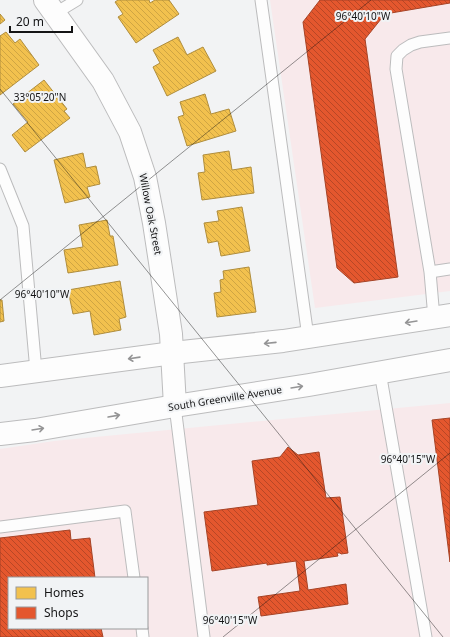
<svg xmlns="http://www.w3.org/2000/svg" width="450" height="637" font-family="'Noto Sans',sans-serif">
<style>
.commercial{fill:#f8e9eb;fill-rule:evenodd}
.homes{fill:url(#homes-back-hatch);stroke:#af8d3d}
.shops{fill:url(#shops-back-hatch);stroke:#a64326}
.lines{fill:none;stroke-linecap:round;stroke-linejoin:round}
.service-casing{stroke:#bcbcbd;stroke-width:13}
.minor-casing{stroke:#bcbcbd;stroke-width:24}
.secondary-casing{stroke:#bcbcbd;stroke-width:24}
.service{stroke:#fdfdfd;stroke-width:11}
.minor{stroke:#fdfdfd;stroke-width:22}
.secondary{stroke:#fdfdfd;stroke-width:22}
.oneway{stroke:#949495}
.ticks{fill:none;stroke:#141415;stroke-width:1;stroke-opacity:0.45}
.labels{text-anchor:middle;dominant-baseline:central;stroke-width:4;stroke-linejoin:round;paint-order:stroke}
.street-label{font-size:10px;fill:#141415;stroke:#f1f3f5}
.ticks-label{font-size:10px;text-anchor:middle;fill:#141415;stroke:#f1f3f5;stroke-width:4;stroke-linejoin:round;paint-order:stroke}
</style>
<defs>
<pattern id="homes-back-hatch" width="6" height="6" patternUnits="userSpaceOnUse"><rect width="6" height="6" fill="#f2c14e"/><path d="M-1 5l2 2M0 0l6 6M5-1l2 2" fill="none" stroke="#cfa543"/></pattern>
<pattern id="shops-back-hatch" width="6" height="6" patternUnits="userSpaceOnUse"><rect width="6" height="6" fill="#e4572e"/><path d="M-1 5l2 2M0 0l6 6M5-1l2 2" fill="none" stroke="#b84726"/></pattern>
</defs>
<rect width="100%" height="100%" fill="#f2f3f4"/>
<!-- commercial -->
<path class="commercial" d="M270,0H450V291L315,308Z
M450,403V637H0V449L54,441ZM9,578H147V628H9Z"/>
<!-- homes -->
<path class="homes" d="M118,0H149L150,3L155,0H169L179,14L136,43L118,17L123,14L115,2Z
M0,14L5,20L0,24Z
M6,32L15,43L20,39L39,65L0,95V36Z
M178,37L187,55L203,47L216,71L167,96L153,67L160,63L153,50Z
M44,80L67,109L64,111L70,118L25,152L12,135L28,122L13,104Z
M205,94L211,114L229,109L236,131L187,146L178,117L184,115L180,102Z
M229,151L232,170L251,167L254,193L202,200L198,173L205,172L203,155Z
M83,153L86,168L96,166L100,184L87,187L90,197L65,203L54,160Z
M242,207L250,251L221,256L218,241L208,243L204,223L219,221L217,211Z
M107,220L110,236H113L118,265L68,273L64,250L83,247L79,225Z
M249,267L256,312L217,317L214,293L221,292L220,280L224,279L223,271Z
M120,281L126,317L119,319L121,330L94,335L90,311L73,314L68,290Z
M0,300H2L4,321L0,322Z"/>
<!-- shops -->
<path class="shops" d="M320,0H450V3L385,14L365,39L398,277L354,283L337,268L303,22Z
M450,418V562L432,420Z
M288,447L298,455L319,452L326,498L340,497L348,553L341,554L340,553H337L338,556L304,561L308,590L346,584L348,604L261,616L258,597L300,591L296,561L267,565V563L212,571L204,512L258,505L252,461L280,457Z
M70,530L71,540L90,538L95,578H9V628H101L103,637H0V538Z"/>
<g class="lines">
<!-- service casing -->
<g class="service-casing">
<path id="service" d="M261,0L308,337
M54,14L77,0
M0,169L23,226L36,371
M430,272L450,269
M434,318L430,272L396,69L397,56L403,50L411,45L420,42L450,38
M380,372L426,637
M175,406L204,637
M0,527L125,511L134,578
M142,628L143,637"/>
</g>
<!-- minor casing -->
<g class="minor-casing">
<path id="minor" d="M45,0L103,81L130,132L145,177L154,223L171,334L175,406"/>
</g>
<!-- secondary casing -->
<g class="secondary-casing">
<path id="secondary" d="M0,376L173,353L283,341L450,315
M0,434L35,430L175,406L309,385L450,360"/>
</g>
<!-- service -->
<use href="#service" class="service"/>
<!-- minor -->
<use href="#minor" class="minor"/>
<!-- secondary -->
<use href="#secondary" class="secondary"/>
</g>
<!-- one-way arrows -->
<defs><path id="oneway-shaft" d="M-6 0H5M1.5-3L5.5 0L1.5 3" fill="none" stroke-width="1.6" stroke-linecap="round" stroke-linejoin="round"/></defs>
<g class="oneway">
<use href="#oneway-shaft" transform="translate(411 322) rotate(171)"/>
<use href="#oneway-shaft" transform="translate(270 343) rotate(174)"/>
<use href="#oneway-shaft" transform="translate(134 358) rotate(172)"/>
<use href="#oneway-shaft" transform="translate(297 387) rotate(-9)"/>
<use href="#oneway-shaft" transform="translate(114 416) rotate(-10)"/>
<use href="#oneway-shaft" transform="translate(38 429) rotate(-9)"/>
</g>
<!-- ticks -->
<path class="ticks" d="M0,89L443,637M0,300L371,0M223,637L450,453"/>
<g class="labels">
<!-- street labels -->
<g class="street-label">
<text transform="translate(151 214) rotate(79)">Willow Oak Street</text>
<text transform="translate(225 398) rotate(-9)">South Greenville Avenue</text>
</g>
</g>
<g class="ticks-label">
<text x="363" y="20">96°40'10"W</text>
<text x="40" y="101">33°05'20"N</text>
<text x="42" y="298">96°40'10"W</text>
<text x="408" y="463">96°40'15"W</text>
<text x="230" y="624">96°40'15"W</text>
</g>
<!-- legend -->
<rect x="8" y="577" width="140" height="52" fill="#f1f3f5" stroke="#999a9b"/>
<rect x="16" y="587" width="20" height="12" fill="#f2c14e" stroke="#999a9b"/>
<text x="44" y="597" font-size="12" fill="#141415">Homes</text>
<rect x="16" y="607" width="20" height="12" fill="#e4572e" stroke="#999a9b"/>
<text x="44" y="617" font-size="12" fill="#141415">Shops</text>
<!-- scale -->
<path d="M10 26v6h62v-6" fill="none" stroke="#141415" stroke-width="2"/>
<text x="16" y="26" font-size="12" fill="#141415" stroke="#f1f3f5" stroke-width="3" paint-order="stroke">20 m</text>
</svg>
